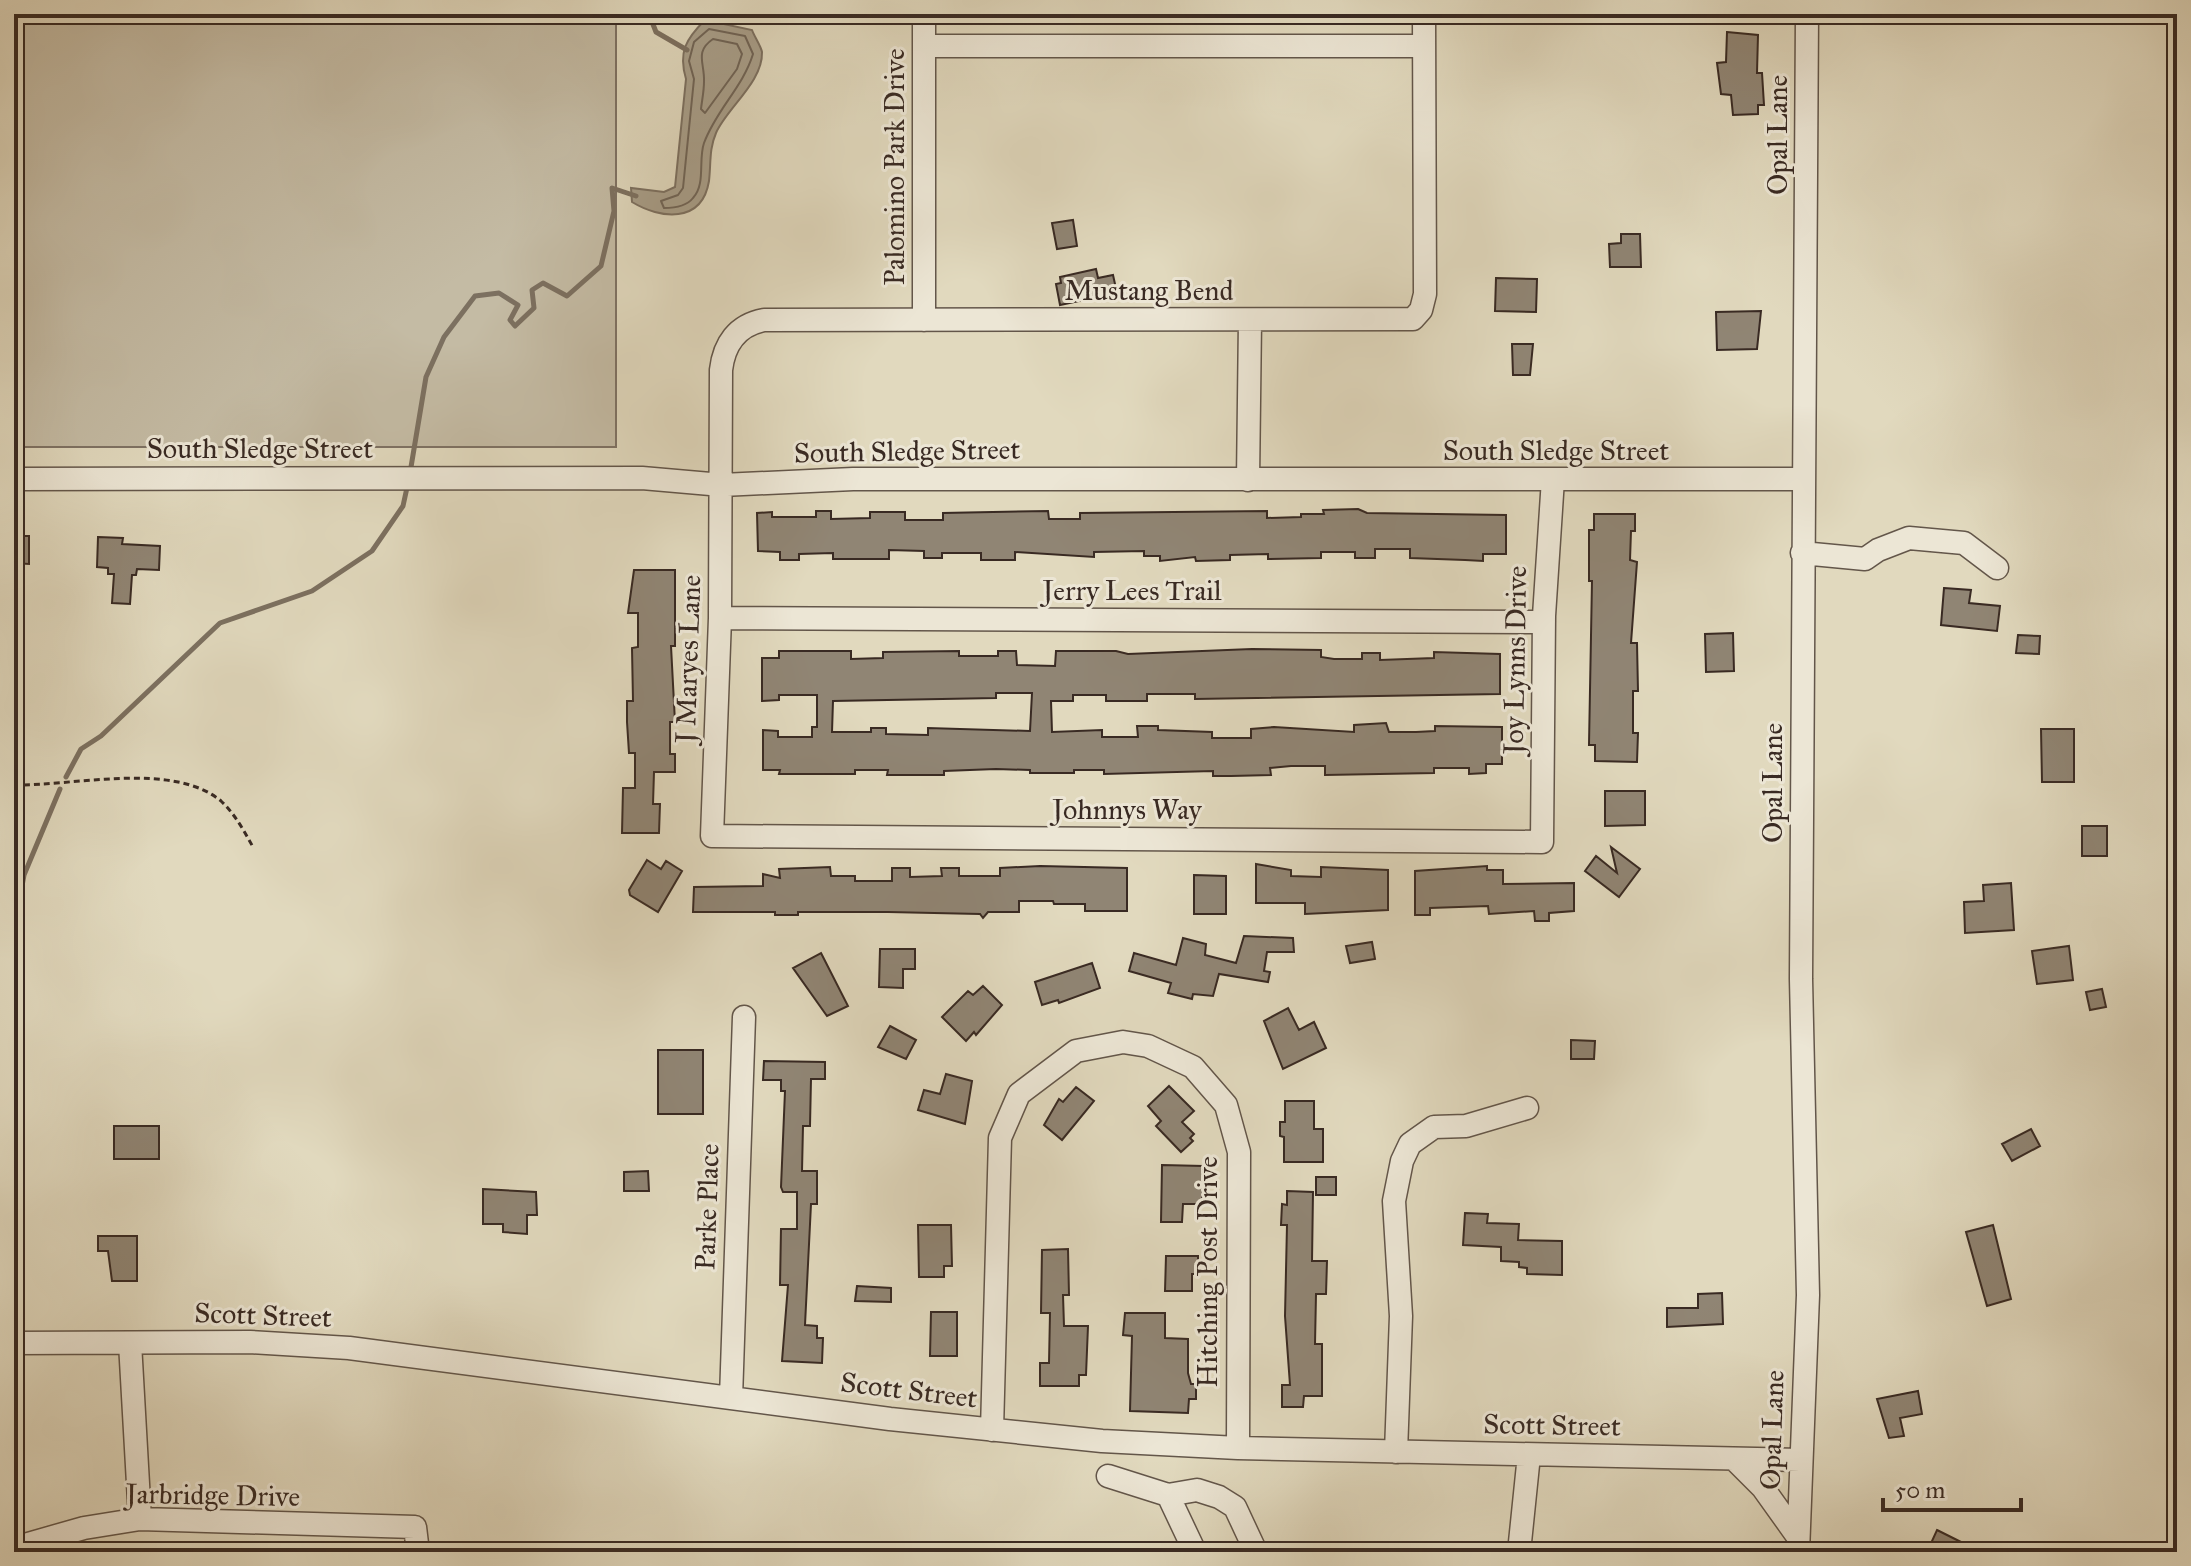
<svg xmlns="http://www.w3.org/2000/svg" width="2191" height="1566" font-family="'IM FELL Great Primer',serif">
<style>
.green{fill:#c4bba4;stroke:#7e7264;stroke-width:2}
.water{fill:#a89e89;stroke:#7c7060;stroke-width:2}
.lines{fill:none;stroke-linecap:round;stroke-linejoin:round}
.shore{stroke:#706456;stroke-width:2}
.stream{stroke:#7c7060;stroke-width:5}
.building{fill:#908574;stroke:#392a23;stroke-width:2;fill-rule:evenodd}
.minor-casing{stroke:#63564a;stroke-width:25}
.path{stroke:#392a23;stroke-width:3;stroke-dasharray:6 4;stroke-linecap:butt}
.minor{stroke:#ece6d5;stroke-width:22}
.labels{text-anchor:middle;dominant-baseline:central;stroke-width:6;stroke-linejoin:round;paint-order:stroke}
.street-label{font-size:28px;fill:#392a23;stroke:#ece6d5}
</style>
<rect width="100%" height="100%" fill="#e1d9be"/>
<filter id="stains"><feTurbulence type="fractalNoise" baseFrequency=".0025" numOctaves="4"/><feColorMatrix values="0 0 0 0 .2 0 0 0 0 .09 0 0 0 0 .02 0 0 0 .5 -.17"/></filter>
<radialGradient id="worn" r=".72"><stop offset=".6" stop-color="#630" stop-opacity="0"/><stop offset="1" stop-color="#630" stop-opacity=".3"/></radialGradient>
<!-- green -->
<path class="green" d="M14,14H616V447H14Z"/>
<!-- water -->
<path class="water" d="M705,20L752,30C754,36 761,46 762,52C763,82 727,108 716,133C709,149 711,164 709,181C702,224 660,219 632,202L631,188L664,192L675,187L686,79C678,52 686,39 705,20Z"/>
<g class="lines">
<!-- shore -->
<path class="shore" d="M709,29L745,36L753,54C743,87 716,110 704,143C698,160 706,184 693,198C686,207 674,208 664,208L661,201L678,195L683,188L694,79L689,61L694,42Z
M713,39L737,44L742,54L737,69L705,113L701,109C702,100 704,91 704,82C705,63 694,52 713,39Z"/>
<!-- stream -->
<path class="stream" d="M649,14L656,32L687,50
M410,473L426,377L444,337L475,296L499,293L518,305L510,320L515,326L534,308L532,290L543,283L567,296L601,266L614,211L612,188L636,196
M66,777L81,749L101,736L220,623L312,591L372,551L403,506L408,483
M14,930L24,875L60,789"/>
</g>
<!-- building -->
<path class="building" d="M1727,32L1758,35L1757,73H1762L1764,105H1758V114L1733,115L1731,95L1721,94L1717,63L1726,62Z
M1073,220L1077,246L1057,249L1052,223Z
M1621,234H1640L1641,267H1610L1609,244L1621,243Z
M1096,269L1098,278L1113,275L1117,293L1060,305L1056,284L1061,283L1060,277Z
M1496,278L1537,279L1536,312L1495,311Z
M1761,311L1757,349L1717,350L1716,312Z
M1512,344H1533L1530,375H1513Z
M1358,509L1367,513L1506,515V554H1483V561L1465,560L1410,558V549H1375V558H1355V552H1321V558L1268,559V554L1230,555V560L1196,561L1195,557L1160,561V556H1144V551L1094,552V557L1015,552V560H981V553H942V558H924V551L889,550V559H833V553L799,554V560H780V552L758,551L757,513L772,512V517H816V511H831V519L870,518V512H905V520H943V513L1048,511L1049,519H1080V513L1267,511V518L1301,517V514H1324L1323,510Z
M1594,514H1635V531H1631L1630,560L1637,562L1631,643H1637L1638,691H1633V733H1638L1637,762L1595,761V745H1589L1592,581H1589V530H1594Z
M14,536H29V564L14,563Z
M98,537L123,538L122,544L160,546L159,570L137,569L136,575H132L130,604L112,603L114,574H108V568L97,567Z
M634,570H675V646H671L675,722H670V754H675V772H654L653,804H660L659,833H622L623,788H635V753H629L627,722V701H633L632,648L638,647V613H628Z
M1944,588L1971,590L1969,603L2000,606L1997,631L1941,625Z
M1733,633L1734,671L1706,672L1705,634Z
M2018,635L2040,636L2039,654L2016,653Z
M1252,649L1321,650V657L1334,659H1362V653H1380V660L1434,658V652L1500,654V694L1195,699V694H1147V701H1106V695H1073V701H1051L1052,732L1102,730V737H1138L1137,726H1158V730L1212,732V738H1251V729L1274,727L1354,732V725L1386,723L1389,732H1416L1435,731V726L1502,727V764H1486V773L1469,774V768H1434V773L1325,775V766H1291L1270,768L1271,775L1231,776H1213V771L1104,774V770H1074V773H1030V770L996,769L944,771V775H887L888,770H855V774H779L780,770H763V730L778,731V737H812V727H817V695H779V700L762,701V658H779V651H851V659L883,658V652L959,651V656H998V651H1016L1017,665L1055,666L1056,651H1116L1128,654ZM996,693H1032L1030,731L928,728V735L886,734V728H871V732H832L833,701L996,698Z
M2041,729H2074V782H2042Z
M1605,791H1645V825L1605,826Z
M2082,826H2107V856H2082Z
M1611,847L1640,869L1619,897L1585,871L1596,856L1617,873Z
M647,860L661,869L666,861L682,871L658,912L630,895L629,890Z
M1256,864L1291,870V876L1321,877V867L1388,870V910L1305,914V903H1256Z
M1040,866L1127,868V911H1085V904H1054L1053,901H1019V912H988L983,918L980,914L888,912H798V915H775V912H693L694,887L763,886V874L780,878L779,869L830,867L831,876H855V881H892V868H910V877L942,876L941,868H959V876H1000V868Z
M1487,866V870H1503V884L1574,883V911L1549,913V921H1535L1534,911L1489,914L1488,906L1430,908V915H1415V871Z
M1194,875L1226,876V914H1194Z
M2011,883L2014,930L1965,933L1964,902L1984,901L1983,885Z
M1244,936L1293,938L1294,952H1267L1264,971L1270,972L1268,982L1219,974L1213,996L1193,994L1192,999L1168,993L1171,983L1129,971L1134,953L1176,965L1183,938L1206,944L1205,955L1236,963Z
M1372,942L1375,959L1350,963L1346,946Z
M2069,946L2073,980L2037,984L2032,951Z
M880,949H915V969H903V988L879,987Z
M821,953L848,1006L827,1016L793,968Z
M1092,963L1100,988L1059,1003L1058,1000L1042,1005L1035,982Z
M983,986L1002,1005L976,1035L974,1032L966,1041L942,1017L968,991L973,995Z
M2102,989L2106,1007L2090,1010L2086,992Z
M1288,1008L1299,1030L1314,1022L1326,1048L1283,1069L1264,1021Z
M890,1026L916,1040L906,1059L878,1047Z
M1571,1040L1595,1041L1594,1059H1571Z
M658,1050H703V1114H658Z
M764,1061L825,1062V1079H811L810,1126H803L802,1171H817V1204H811L805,1325L817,1326V1338H823L822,1363L782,1361L788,1285H780L781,1229H797V1192H783L781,1187L785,1091H781V1080H763Z
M946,1074L972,1081L965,1124L918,1110L924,1090L940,1094Z
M1169,1086L1194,1111L1182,1122L1194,1134L1190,1138L1193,1141L1181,1152L1156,1126L1161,1121L1148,1106Z
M1076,1087L1094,1101L1062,1140L1044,1125L1059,1099L1063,1102Z
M1285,1101H1314V1129H1323V1162H1284V1137L1280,1136V1122H1285Z
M114,1126H159V1159H114Z
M2031,1129L2040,1146L2012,1161L2002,1144Z
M1162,1165L1203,1166L1202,1204H1183L1182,1222H1161Z
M648,1171L649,1191H624V1172Z
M1316,1177H1336V1195H1316Z
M483,1189L536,1192L537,1215H527V1234L503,1232V1224H483Z
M1287,1191L1313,1192L1312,1261H1327L1326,1294H1316L1315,1344H1322V1396H1304L1303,1407H1282V1385H1290L1285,1316L1287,1225H1281L1282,1204L1287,1205Z
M1465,1213L1488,1214L1487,1223L1519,1224L1518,1240L1562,1241V1275L1527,1274V1268L1519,1267V1262L1501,1261V1247L1463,1245Z
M918,1225H951L952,1266H944V1277H919Z
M1993,1225L2011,1299L1987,1306L1966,1232Z
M98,1236H137V1281H112L108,1251H98Z
M1068,1249L1069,1295H1063L1064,1326H1088L1086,1375H1079V1386H1040V1363H1049L1050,1313H1041L1042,1250Z
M1166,1256H1198V1274H1192V1291H1165Z
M857,1286L891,1288V1302L855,1301Z
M1722,1293L1723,1324L1667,1327V1308H1698V1294Z
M931,1312H957V1356H930Z
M1125,1313H1165V1338L1188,1339V1373L1191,1384H1196V1399H1189L1188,1413L1130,1411L1132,1336L1123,1335Z
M1918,1391L1922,1414L1900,1418L1904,1436L1889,1438L1877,1399Z
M1937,1530L1981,1552H1927Z"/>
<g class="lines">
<!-- minor casing -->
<g class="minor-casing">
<path id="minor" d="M924,14V320
M1424,14L1425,294L1421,310L1413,319L764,320C737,325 724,344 721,370L720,618L712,836L1542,842L1544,616L1553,479
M924,46H1424
M14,479L642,478L722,485L853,479H1802
M1248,480L1250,320
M1802,553L1865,559L1878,550L1909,538L1964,543L1997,568
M720,618L1544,622
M14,1343L250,1342L349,1348L890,1419L1102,1441L1238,1448L1800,1460
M130,1343L140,1519
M731,1398L744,1017
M992,1430L1000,1138L1019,1094L1076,1051L1123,1042L1148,1046L1193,1067L1226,1105L1239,1152L1238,1448
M1396,1452L1401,1316L1394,1201L1402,1161L1410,1144L1434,1127L1466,1126L1527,1108
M1734,1459L1763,1488L1798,1537
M1108,1476L1168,1495L1197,1490L1219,1497L1235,1507L1256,1552
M1168,1495L1195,1552
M14,1548L84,1528L140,1519L415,1527L418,1552
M1519,1552L1529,1455
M1798,1552L1808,1295L1801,979L1807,14"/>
</g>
<!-- path -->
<path class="path" d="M14,785C74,786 173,761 221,801C235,814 244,831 253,847"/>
<!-- minor -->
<use href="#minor" class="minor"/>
</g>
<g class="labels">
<!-- street labels -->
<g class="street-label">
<text transform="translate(1777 135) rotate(-90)">Opal Lane</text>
<text transform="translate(894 167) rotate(-90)">Palomino Park Drive</text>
<text x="1149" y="290">Mustang Bend</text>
<text x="260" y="448">South Sledge Street</text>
<text x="1556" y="450">South Sledge Street</text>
<text transform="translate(907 451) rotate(-1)">South Sledge Street</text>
<text x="1132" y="590">Jerry Lees Trail</text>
<text transform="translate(688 659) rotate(-88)">J Maryes Lane</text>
<text transform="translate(1515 660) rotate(-89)">Joy Lynns Drive</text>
<text transform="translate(1772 783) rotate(-90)">Opal Lane</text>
<text x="1127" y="809">Johnnys Way</text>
<text transform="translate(707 1207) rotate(-88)">Parke Place</text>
<text transform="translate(1207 1272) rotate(-90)">Hitching Post Drive</text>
<text transform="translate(263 1315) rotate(2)">Scott Street</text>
<text transform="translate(909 1390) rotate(7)">Scott Street</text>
<text transform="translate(1552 1425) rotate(1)">Scott Street</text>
<text transform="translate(1772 1430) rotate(-88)">Opal Lane</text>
<text transform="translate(213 1495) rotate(1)">Jarbridge Drive</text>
</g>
</g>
<!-- margin -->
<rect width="2191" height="1566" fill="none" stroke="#e1d9be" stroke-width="48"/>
<rect x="16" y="16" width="2159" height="1534" fill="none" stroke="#392a23" stroke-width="4"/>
<rect x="24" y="24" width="2143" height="1518" fill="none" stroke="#392a23" stroke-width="2"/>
<!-- scale -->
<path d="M1883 1498v12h138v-12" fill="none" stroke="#392a23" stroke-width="4"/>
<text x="1895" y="1498" font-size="24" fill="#392a23" stroke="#ece6d5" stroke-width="6" paint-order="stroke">50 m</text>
<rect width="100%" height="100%" filter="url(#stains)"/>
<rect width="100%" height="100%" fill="url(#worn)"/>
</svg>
